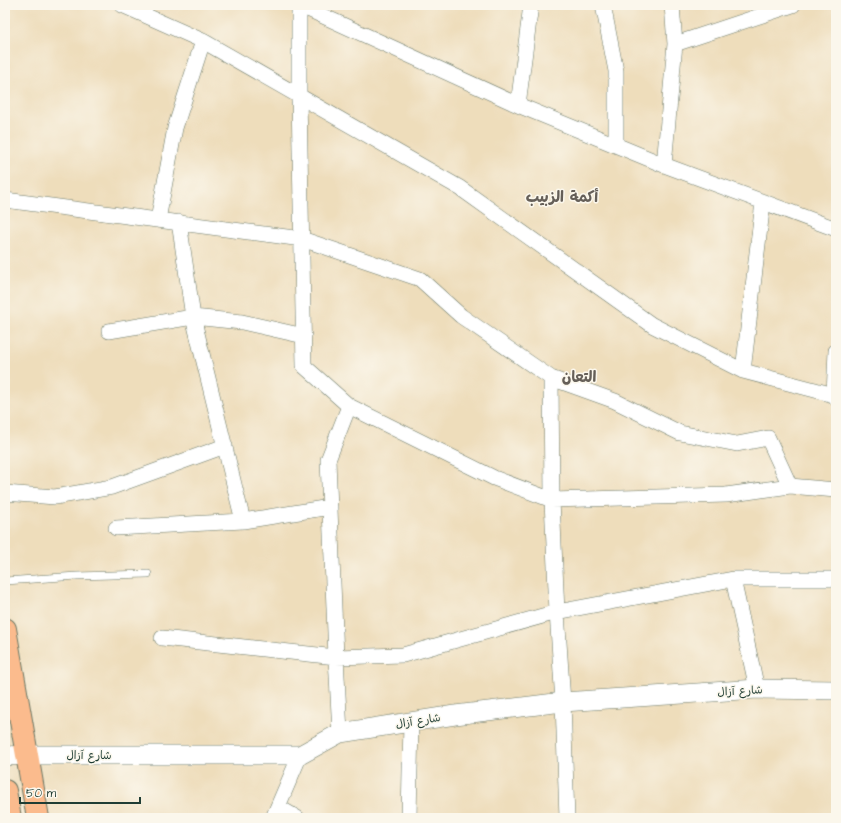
<svg xmlns="http://www.w3.org/2000/svg" width="841" height="823" font-family="'Architects Daughter','Playpen Sans Arabic',sans-serif">
<style>
.lines{fill:none;stroke-linecap:round;stroke-linejoin:round}
.service-casing{stroke:#677563;stroke-width:8}
.minor-casing{stroke:#677563;stroke-width:16}
.tertiary-casing{stroke:#677563;stroke-width:20}
.primary-casing{stroke:#677563;stroke-width:24}
.service{stroke:#fff;stroke-width:7}
.minor{stroke:#fff;stroke-width:15}
.tertiary{stroke:#fff;stroke-width:19}
.primary{stroke:#fbbb8d;stroke-width:22}
.labels{text-anchor:middle;dominant-baseline:central;stroke-width:3;stroke-linejoin:round;paint-order:stroke}
.street-label{font-size:11px;fill:#1f3d34;stroke:#fbf7ec}
.district-label{font-size:15px;font-weight:bold;fill:#655f58;stroke:#fbf7ec}
</style>
<rect width="100%" height="100%" fill="#fbf7ec"/>
<filter id="ink" filterUnits="userSpaceOnUse"><feTurbulence type="fractalNoise" baseFrequency=".025" numOctaves="2"/><feDisplacementMap in="SourceGraphic" scale="8" xChannelSelector="R" yChannelSelector="G"/><feConvolveMatrix kernelMatrix="1 2 1 2 8 2 1 2 1" color-interpolation-filters="sRGB"/></filter>
<filter id="wash" filterUnits="userSpaceOnUse"><feTurbulence type="fractalNoise" baseFrequency=".012" numOctaves="4" result="noise"/><feDisplacementMap in="SourceGraphic" scale="16" xChannelSelector="R" yChannelSelector="G"/><feGaussianBlur stdDeviation="0.9" result="paint"/><feColorMatrix in="noise" values="0 0 0 0 0 0 0 0 0 0 0 0 0 0 0 0 0 1.4 0 .05"/><feComposite in="paint" operator="in"/></filter>
<g filter="url(#wash)">
<rect width="100%" height="100%" fill="#edb"/>
</g>
<g filter="url(#ink)">
<g class="lines">
<!-- service casing -->
<g class="service-casing">
<path id="service" d="M5,581L77,576L148,574"/>
</g>
<!-- minor casing -->
<g class="minor-casing">
<path id="minor" d="M122,5L203,41L460,188L652,325L743,371L834,395L836,398
M299,5V96L304,366L349,406L494,478L552,500L726,495L790,486L836,490
M299,5L518,105L664,165L836,229
M603,5L616,71V145
M675,44L793,5
M518,105L531,5
M664,165L675,44L672,5
M5,200L302,239L420,279L461,316L551,378L615,401L680,433L737,444L768,438L790,486
M158,220L175,128L203,41
M179,222L193,317L243,521
M109,331L193,317L242,322L304,336
M743,371L763,202
M551,378L552,500L557,612L563,702L567,818
M834,395L836,351
M5,493L55,497L112,487L225,446
M116,528L243,521L330,507
M733,579L757,689
M162,638L336,657L403,655L557,612L733,579H836
M340,733L336,657L328,460L349,406
M278,807L297,818
M273,818L300,755
M409,818L411,722"/>
</g>
<!-- tertiary casing -->
<g class="tertiary-casing">
<path id="tertiary" d="M5,756L27,755H300L340,733L455,715L563,702L757,689L836,690"/>
</g>
<!-- primary casing -->
<g class="primary-casing">
<path id="primary" d="M5,629L38,818
M5,791L10,818"/>
</g>
<!-- service -->
<use href="#service" class="service"/>
<!-- minor -->
<use href="#minor" class="minor"/>
<!-- tertiary -->
<use href="#tertiary" class="tertiary"/>
<!-- primary -->
<use href="#primary" class="primary"/>
</g>
</g>
<g class="labels">
<!-- street labels -->
<g class="street-label">
<text transform="translate(740 691) rotate(-3)">شارع آزال</text>
<text transform="translate(418 721) rotate(-9)">شارع آزال</text>
<text x="89" y="755">شارع آزال</text>
</g>
<!-- district labels -->
<g class="district-label">
<text x="562" y="197">أكمة الزبيب</text>
<text x="579" y="377">التعان</text>
</g>
</g>
<!-- margin -->
<rect width="841" height="823" fill="none" stroke="#fbf7ec" stroke-width="20"/>
<!-- scale -->
<path d="M20 797v6h120v-6" fill="none" stroke="#1f3d34" stroke-width="2"/>
<text x="26" y="797" font-size="12" fill="#1f3d34" stroke="#fbf7ec" stroke-width="3" paint-order="stroke">50 m</text>
</svg>
